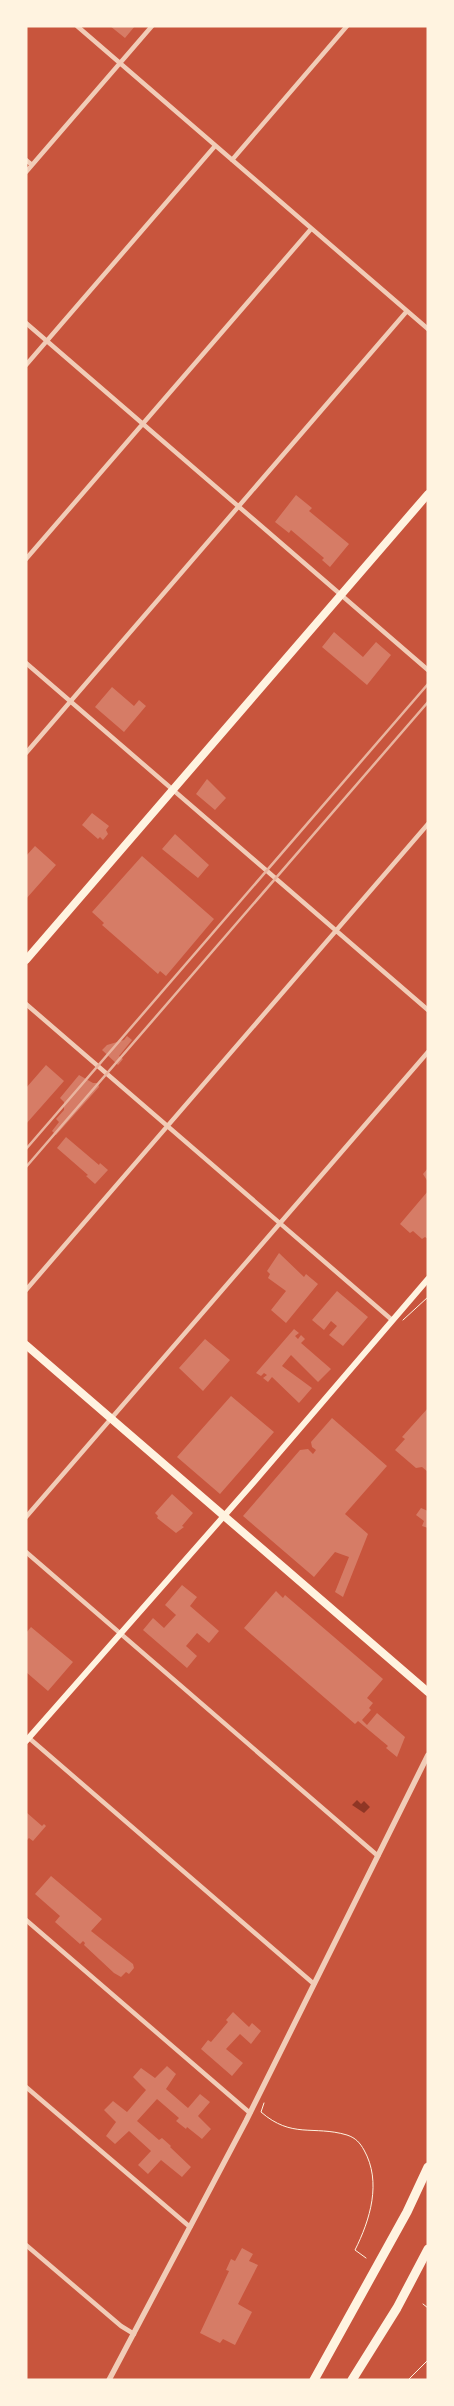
<svg xmlns="http://www.w3.org/2000/svg" width="454" height="2406" font-family="'Fira Sans Condensed',sans-serif">
<style>
.water{fill:#8f3625}
.building{fill:#d67c66}
.lines{fill:none;stroke-linecap:round;stroke-linejoin:round}
.path{stroke:#fff3e0;stroke-width:1}
.minor{stroke:#f1ccb7;stroke-width:4.5}
.tertiary{stroke:#f1ccb7;stroke-width:5.5}
.secondary{stroke:#fff3e0;stroke-width:6}
.primary{stroke:#fff3e0;stroke-width:8}
.motorway{stroke:#fff3e0;stroke-width:9}
.rail{stroke:#e9b49f;stroke-width:2.5}
</style>
<rect width="100%" height="100%" fill="#c8553d"/>
<!-- water -->
<path class="water" d="M357,1800L361,1804L364,1801L370,1807L364,1813L352,1805Z"/>
<!-- building -->
<path class="building" d="M110,26H135L125,38Z
M296,495L312,508L309,511L349,544L330,567L322,560L324,558L291,530L289,533L275,522Z
M334,632L363,657L376,642L391,655L367,685L322,647Z
M112,687L134,706L139,700L146,706L124,732L95,707Z
M207,779L226,798L215,810L196,794Z
M92,813L109,826L106,830L108,834L103,840L100,837L98,839L82,825Z
M175,834L209,865L198,878L162,849Z
M35,846L56,865L26,899V856Z
M142,856L214,919L166,976L160,971L158,974L102,925L104,923L92,912Z
M127,1036L132,1040L119,1056L123,1059L118,1065L102,1050L107,1045L124,1040Z
M46,1065L64,1081L26,1124V1088Z
M79,1075L93,1083H98L99,1087L56,1135L52,1131L59,1122L56,1119L64,1110V1102L60,1098Z
M66,1137L99,1165L100,1163L108,1170L95,1184L86,1176L88,1175L57,1148Z
M428,1168V1182L423,1174Z
M428,1191V1239L425,1237L422,1239L413,1231L410,1233L400,1224Z
M279,1253L304,1277L306,1274L318,1284L286,1323L271,1310L286,1291L268,1278L270,1274L267,1271Z
M337,1291L368,1317L343,1346L329,1335L337,1326L331,1321L324,1330L312,1320Z
M294,1329L299,1333L295,1336L298,1339L301,1335L305,1339L301,1343L331,1369L318,1382L291,1355L282,1366L312,1388L299,1403L272,1377L268,1382L263,1378L267,1375L264,1373L261,1376L256,1373Z
M205,1339L230,1360L203,1391L179,1368Z
M231,1396L274,1432L220,1494L177,1457Z
M428,1408V1472L422,1467L416,1468L395,1450L405,1439L402,1437Z
M332,1418L387,1466L345,1514L368,1534L343,1597L335,1592L349,1557L335,1552L314,1577L243,1516L300,1450L308,1449L313,1454L316,1450L312,1447L311,1442Z
M172,1494L193,1513L182,1526L184,1527L176,1533L157,1518L158,1516L155,1513Z
M421,1508L428,1511V1528L422,1526L424,1521L416,1515Z
M182,1585L197,1597L190,1606L219,1631L209,1643L197,1633L186,1646L197,1656L187,1668L143,1630L153,1618L164,1628L176,1615L165,1605Z
M276,1591L283,1598L285,1595L383,1679L367,1698L373,1703L369,1708L371,1710L362,1720L367,1725L377,1713L405,1737L397,1757L386,1748L388,1746L358,1721L355,1724L244,1628Z
M31,1627L73,1662L48,1691L26,1672V1633Z
M26,1812L42,1826L44,1824L46,1826L33,1841L29,1838L26,1841Z
M51,1876L102,1919L91,1931L133,1964L134,1968L129,1974L126,1972L121,1977L114,1973L84,1945L85,1943L83,1941L80,1944L55,1922L60,1916L35,1894Z
M233,2012L249,2027L252,2023L261,2031L251,2044L240,2034L226,2049L243,2063L232,2076L201,2049L208,2040L211,2042L228,2022L226,2020Z
M167,2066L176,2074L166,2089L188,2108L200,2094L210,2102L198,2116L211,2129L202,2139L187,2127L186,2129L176,2121L179,2118L157,2099L137,2121L159,2140L162,2138L171,2146L170,2147L191,2167L182,2177L161,2160L148,2174L138,2165L151,2151L129,2131L115,2144L106,2136L116,2122L104,2110L113,2101L127,2112L146,2090L133,2077L141,2068L155,2078Z
M242,2248L253,2254L249,2261L258,2265L238,2304L252,2312L235,2345L223,2339L220,2343L200,2333L229,2271L226,2270L231,2259L235,2261Z"/>
<g class="lines">
<!-- path -->
<path class="path" d="M403,1320L428,1297
M264,2103L261,2112C292,2139 313,2125 347,2135C356,2138 360,2143 364,2150C382,2182 370,2220 355,2250L366,2258
M423,2304L428,2308
M408,2380L428,2360"/>
<!-- minor -->
<path class="minor" d="M77,26L428,329
M26,160L32,165
M232,160L347,26
M26,172L152,26
M26,323L428,670
M26,365L215,146
M26,559L311,229
M26,663L428,1010
M26,753L407,311
M26,1004L392,1320
M26,1290L428,824
M26,1517L428,1052
M26,1552L378,1856
M29,1738L314,1984
M26,1920L250,2113
M26,2087L190,2227
M26,2245L121,2326L134,2334"/>
<!-- tertiary -->
<path class="tertiary" d="M109,2380L246,2121L428,1755"/>
<!-- secondary -->
<path class="secondary" d="M26,1741L253,1483L428,1279"/>
<!-- primary -->
<path class="primary" d="M26,960L428,494
M26,1345L428,1692"/>
<!-- motorway -->
<path class="motorway" d="M314,2380L407,2212L428,2167
M352,2380L397,2308L428,2249"/>
<!-- rail -->
<path class="rail" d="M26,1149L428,684
M26,1167L428,702"/>
</g>
<!-- border -->
<rect width="454" height="2406" fill="none" stroke="#fff3e0" stroke-width="55"/>
</svg>
